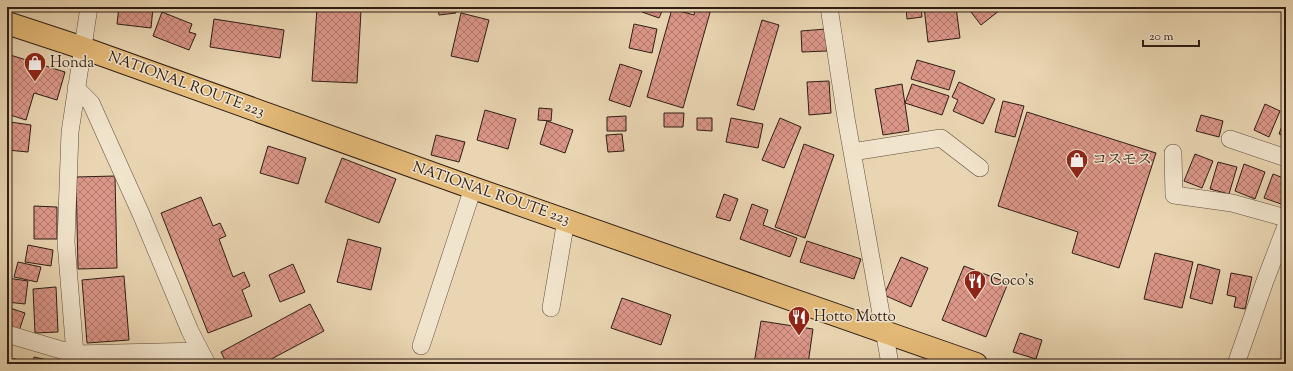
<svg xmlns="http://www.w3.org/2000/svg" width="1293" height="371" font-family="'Sorts Mill Goudy','Noto Serif JP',serif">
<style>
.building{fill:url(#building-cross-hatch);stroke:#2e1d16}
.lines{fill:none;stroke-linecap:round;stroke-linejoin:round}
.minor-casing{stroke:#5d4b3d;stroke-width:18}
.trunk-casing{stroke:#2e1d16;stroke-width:24}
.minor{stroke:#f1e4cc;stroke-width:17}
.trunk{stroke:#e4ba78;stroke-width:22}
.labels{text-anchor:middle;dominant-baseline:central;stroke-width:3;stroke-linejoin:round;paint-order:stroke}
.poi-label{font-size:15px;fill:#2e1d16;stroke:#f1e4cc;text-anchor:start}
.street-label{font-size:15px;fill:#2e1d16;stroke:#f1e4cc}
</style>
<defs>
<pattern id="building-cross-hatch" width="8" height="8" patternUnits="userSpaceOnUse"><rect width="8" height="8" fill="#db9688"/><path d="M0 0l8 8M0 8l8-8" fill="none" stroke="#b27a6e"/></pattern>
</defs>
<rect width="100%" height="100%" fill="#e9d5b1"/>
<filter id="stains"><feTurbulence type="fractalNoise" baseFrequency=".005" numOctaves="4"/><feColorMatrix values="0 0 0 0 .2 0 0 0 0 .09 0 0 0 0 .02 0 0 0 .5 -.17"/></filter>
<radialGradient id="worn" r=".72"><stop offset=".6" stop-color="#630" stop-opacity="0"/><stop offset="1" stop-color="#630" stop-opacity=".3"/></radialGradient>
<!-- building -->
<path class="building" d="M119,7L153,8L151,28L117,24Z
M438,7H455L456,13L439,15Z
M644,7H664L659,18L642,12Z
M696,7H703L711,9L683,108L647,97L672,9L694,15Z
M906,7H921L922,17L907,19Z
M924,7H956L960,38L928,42Z
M967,7H997L1000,10L981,25Z
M317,8L361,11L357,83L312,81Z
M162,12L192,24L189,32L196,34L189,50L153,36Z
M461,13L489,20L478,62L451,56Z
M214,19L284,30L280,58L210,47Z
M762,20L779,25L754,110L737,105Z
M634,24L657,29L652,53L629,48Z
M826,29L827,51L802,52L801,31Z
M7,54L65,72L57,100L34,93L26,120L7,114Z
M917,60L955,71L949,90L911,79Z
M620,64L642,71L630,107L609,100Z
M829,81L831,113L809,115L807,82Z
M959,82L995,99L983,124L953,111L958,100L952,97Z
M902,84L909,131L883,135L875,89Z
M912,84L949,96L942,115L905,103Z
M1003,101L1024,106L1015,137L995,132Z
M1265,104L1280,111L1269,137L1254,130Z
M539,108L552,109L551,121L538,120Z
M485,110L516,119L508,149L477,140Z
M1027,112L1156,153L1119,268L1072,253L1078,232L998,206Z
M664,113H684L683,127H664Z
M1201,115L1223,121L1219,137L1196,131Z
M1286,115V136L1279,134Z
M626,116V131H607V117Z
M697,118H712V131L697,130Z
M731,118L763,124L758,148L726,142Z
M780,118L801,127L784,168L762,160Z
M547,121L573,130L565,153L540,144Z
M10,122L31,125L28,152L7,150Z
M622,134L624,151L608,152L606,135Z
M436,135L465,142L459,162L431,155Z
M804,144L834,155L805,238L775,227Z
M268,146L306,158L298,184L260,173Z
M1195,154L1213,161L1202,188L1184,181Z
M342,158L396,179L379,223L325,202Z
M1218,162L1237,167L1229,194L1210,189Z
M1244,164L1265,172L1255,199L1235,191Z
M1273,174L1286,179V200L1284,205L1264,198Z
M115,176L117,268L78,269L76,177Z
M724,194L738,199L730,221L716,217Z
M201,197L213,226L220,223L226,236L219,239L233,277L244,272L250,286L242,290L252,316L208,333L161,213Z
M752,204L768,210L763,225L797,238L790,257L740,239Z
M34,206L57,207V239H34Z
M348,239L381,248L371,290L337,282Z
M807,241L861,259L854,279L800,262Z
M28,245L53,250L51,266L25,262Z
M1155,253L1193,262L1182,308L1144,299Z
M901,257L928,268L911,307L884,295Z
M18,262L41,267L37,282L14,277Z
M293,264L305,292L280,302L269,275Z
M1198,264L1220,270L1212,304L1190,298Z
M964,266L1008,283L986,337L942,320Z
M1231,273L1252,277L1245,309L1234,307L1236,297L1227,295Z
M124,276L129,340L87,343L82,280Z
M7,278L28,281L25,304L7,302Z
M56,287L58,332L35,333L33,289Z
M622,298L671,315L661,345L611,328Z
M310,304L324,331L262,364H227L221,352Z
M7,307L25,313L19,331L7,327Z
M761,321L813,329L808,364H754Z
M1020,333L1042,340L1036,359L1013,352Z
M34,357L61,363V364H32Z
M82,358L136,360V364H82Z
M7,359H16V364H7Z"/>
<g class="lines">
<!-- minor casing -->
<g class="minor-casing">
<path id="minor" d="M829,7L846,118L890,364
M76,88L91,103L141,214L190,331L207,364
M1230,139L1286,158
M852,152L941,138L980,168
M1173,153L1174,195L1232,203L1286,218
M551,308L566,220
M7,334L75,354L200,351
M421,346L473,188
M74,364L75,354L66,242L70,132L89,7
M1236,364L1265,281L1286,226"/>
</g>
<!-- trunk casing -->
<g class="trunk-casing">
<path id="trunk" d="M7,23L83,48L473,188L976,364"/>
</g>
<!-- minor -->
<use href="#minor" class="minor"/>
<!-- trunk -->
<use href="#trunk" class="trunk"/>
</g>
<!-- icons -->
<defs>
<g id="shop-pin" transform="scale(1.15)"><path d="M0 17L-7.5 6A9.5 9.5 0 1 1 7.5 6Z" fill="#8f2418" stroke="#f1e4cc"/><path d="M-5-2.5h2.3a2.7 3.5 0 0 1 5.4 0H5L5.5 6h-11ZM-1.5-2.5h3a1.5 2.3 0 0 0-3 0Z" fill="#fff"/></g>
<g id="restaurant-pin" transform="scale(1.15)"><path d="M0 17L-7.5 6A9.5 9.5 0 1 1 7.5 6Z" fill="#8f2418" stroke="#f1e4cc"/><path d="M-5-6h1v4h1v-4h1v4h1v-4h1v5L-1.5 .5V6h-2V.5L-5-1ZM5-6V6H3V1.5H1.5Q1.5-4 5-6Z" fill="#fff"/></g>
</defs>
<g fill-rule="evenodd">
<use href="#shop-pin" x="35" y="63"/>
<use href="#shop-pin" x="1077" y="160"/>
<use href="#restaurant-pin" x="975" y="281"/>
<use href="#restaurant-pin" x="799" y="317"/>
</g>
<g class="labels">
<!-- poi labels -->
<g class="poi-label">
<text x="50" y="63">Honda</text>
<text x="1092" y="160">コスモス</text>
<text x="990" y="281">Coco's</text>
<text x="814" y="317">Hotto Motto</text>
</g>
<!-- street labels -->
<g class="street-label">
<text transform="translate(186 85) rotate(20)">NATIONAL ROUTE 223</text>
<text transform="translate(491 194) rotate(19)">NATIONAL ROUTE 223</text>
</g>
</g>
<!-- margin -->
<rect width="1293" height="371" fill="none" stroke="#e9d5b1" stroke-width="24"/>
<rect x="8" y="8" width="1277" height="355" fill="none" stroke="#2e1d16" stroke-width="2"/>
<rect x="12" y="12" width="1269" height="347" fill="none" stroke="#2e1d16"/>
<!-- scale -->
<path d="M1143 40v6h56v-6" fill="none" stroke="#2e1d16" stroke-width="2"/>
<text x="1149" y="40" font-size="12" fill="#2e1d16" stroke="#f1e4cc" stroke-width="3" paint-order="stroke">20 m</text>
<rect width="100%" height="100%" filter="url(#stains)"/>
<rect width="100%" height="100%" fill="url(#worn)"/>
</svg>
